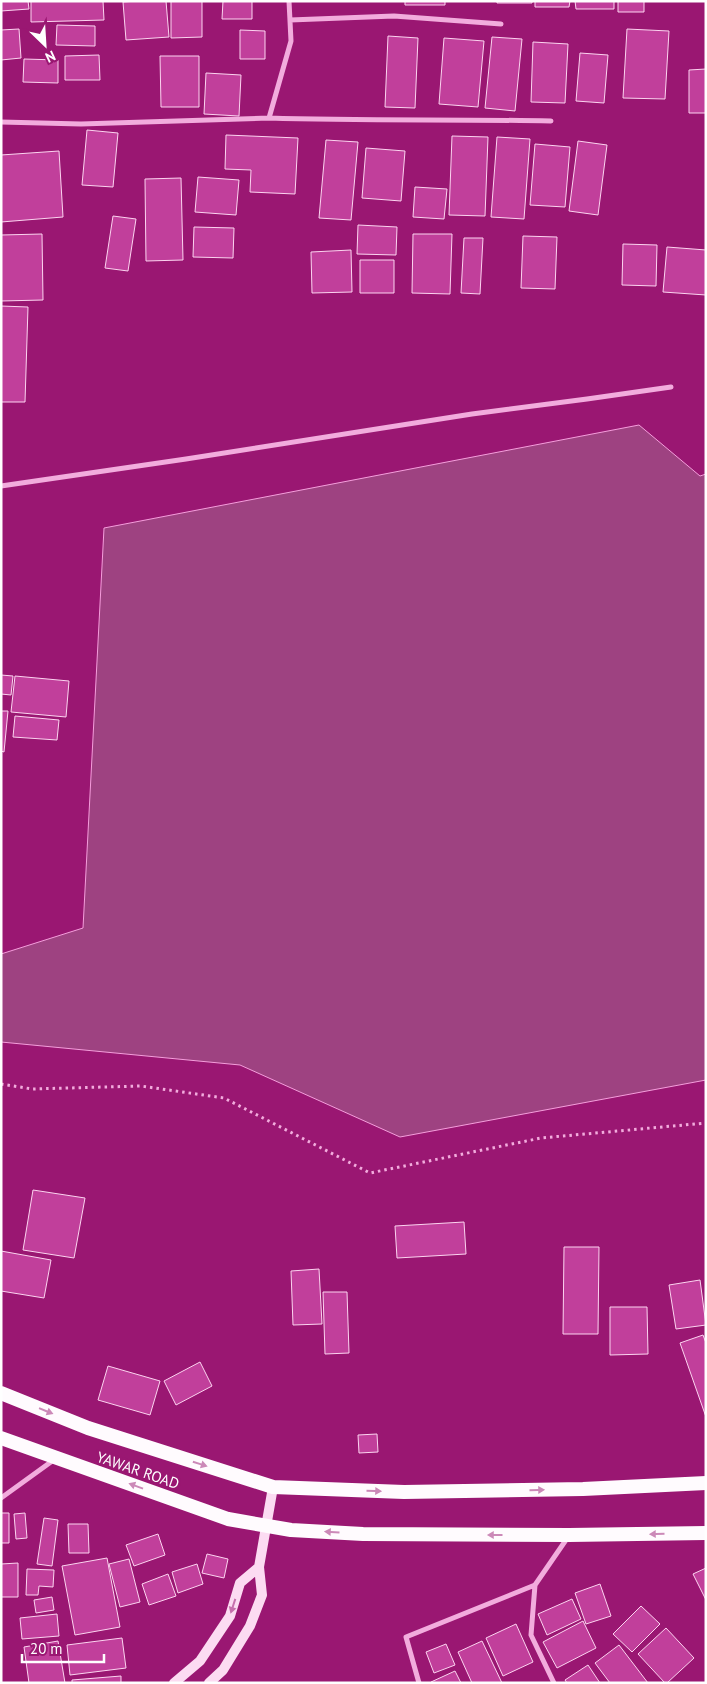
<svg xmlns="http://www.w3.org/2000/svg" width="707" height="1684" font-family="'PT Sans',sans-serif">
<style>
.water{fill:#9e4281;stroke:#f59edc}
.building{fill:#c13f9b;stroke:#fcd4f0}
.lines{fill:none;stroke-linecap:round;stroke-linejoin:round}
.path{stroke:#f2acdd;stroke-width:3;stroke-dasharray:2.5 4;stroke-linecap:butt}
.minor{stroke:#f2acdd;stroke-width:5}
.secondary{stroke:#fcdbf2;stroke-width:10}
.trunk{stroke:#fffbfe;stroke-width:14}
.oneway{fill:#cc89b8}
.oneway2{fill:#c66fac}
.labels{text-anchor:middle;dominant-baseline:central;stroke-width:5;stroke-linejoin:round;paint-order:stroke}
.street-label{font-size:15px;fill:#fff;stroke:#9a1772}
</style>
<rect width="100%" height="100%" fill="#9a1772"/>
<!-- water -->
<path class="water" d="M639,425L700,476L706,474V1080L400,1137L240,1065L1,1042V954L83,928L104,528Z"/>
<!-- building -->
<path class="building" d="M1,1H28L29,9L1,11Z
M31,1H103L104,20L31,22Z
M137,1H166L169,37L126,40L123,2Z
M171,1H202V37L171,38Z
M223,1H252V19H222Z
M405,1H445V5H405Z
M497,1H532V3H497Z
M535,1H570L569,7H535Z
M575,1H614V9H576Z
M618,1H644V12H618Z
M57,25L95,26V46L56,45Z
M19,29L21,58L1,60V30Z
M627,29L669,31L665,99L623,98Z
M240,30L265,31V59H240Z
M388,36L418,38L415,108L385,107Z
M492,37L522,39L515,111L485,108Z
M444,38L484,41L478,107L439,104Z
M533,42L568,44L565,103L531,102Z
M580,53L608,55L604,103L576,101Z
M99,55L100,80H65V56Z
M160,56H199V107H161Z
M24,59L58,60V83L23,82Z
M706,69V113H689V70Z
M206,73L241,75L239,116L204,114Z
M87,130L118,133L113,187L82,185Z
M226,135L298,138L295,194L250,192L251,170L225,169Z
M452,136L488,137L485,216L449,215Z
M497,137L530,139L524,219L491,217Z
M326,140L358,142L351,220L319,218Z
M578,141L607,145L598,215L569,211Z
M535,144L570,147L565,207L530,205Z
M366,148L405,151L401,201L362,198Z
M59,151L63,217L1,222V155Z
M198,177L239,180L236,215L195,212Z
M181,178L183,260L146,261L145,179Z
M415,187L447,189L444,219L413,217Z
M113,216L136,219L128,271L105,268Z
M358,225L397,227L396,255L357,254Z
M194,227L234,228L233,258L193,257Z
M42,234L43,300L1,301V235Z
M413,234H452L450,294L412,293Z
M523,236L557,237L555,289L521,288Z
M464,238H483L480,294L461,293Z
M623,244L657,245L656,286L622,285Z
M667,247L706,250V295L663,292Z
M351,250L352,292L312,293L311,252Z
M360,260H394V293H360Z
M1,306L28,307L25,402H1Z
M1,675L13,676L11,695L1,694Z
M15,676L69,681L66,717L11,712Z
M1,711H8L4,752L1,751Z
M15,716L59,720L57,740L13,737Z
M33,1190L85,1198L74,1258L23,1250Z
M464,1222L466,1254L397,1258L395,1226Z
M564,1247H599L598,1334H563Z
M1,1251L51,1260L44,1298L1,1291Z
M319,1269L322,1324L293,1325L291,1271Z
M700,1280L706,1325L676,1329L669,1285Z
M323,1292H347L349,1353L325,1354Z
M610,1307H647L648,1354L610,1355Z
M703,1335L706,1343V1417L680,1343Z
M200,1362L212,1386L176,1405L164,1381Z
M108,1366L160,1381L150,1415L98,1400Z
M377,1434L378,1452L359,1453L358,1435Z
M1,1513H9V1543H1Z
M25,1513L27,1538L16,1539L14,1514Z
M44,1518L58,1520L52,1566L37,1564Z
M68,1524H88L89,1553H69Z
M158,1534L165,1555L134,1566L126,1545Z
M207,1554L228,1559L224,1578L202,1573Z
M107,1558L120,1627L75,1635L62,1566Z
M129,1559L140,1602L120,1607L109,1564Z
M18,1563V1597H1V1564Z
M197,1564L203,1584L178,1593L172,1572Z
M706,1568V1600L693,1574Z
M27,1569L54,1570L53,1587L39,1586L38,1595H26Z
M168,1574L176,1596L149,1605L142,1584Z
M600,1584L611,1616L586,1624L575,1593Z
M52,1597L54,1610L36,1613L34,1600Z
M572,1599L581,1619L547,1635L538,1614Z
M641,1606L660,1624L632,1652L613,1634Z
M57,1614L59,1636L22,1639L20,1618Z
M583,1621L596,1648L557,1668L543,1642Z
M516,1624L533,1662L503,1676L486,1638Z
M666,1628L694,1658L667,1683H665L638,1654Z
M122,1638L126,1668L70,1675L67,1645Z
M58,1641L65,1683H29L24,1647Z
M482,1641L502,1683H472L458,1652Z
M446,1644L455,1665L434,1673L426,1652Z
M619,1645L648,1683H610L595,1663Z
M588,1665L600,1683H567L565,1680Z
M455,1671L461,1683H431V1682Z
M121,1676V1683H72V1680Z"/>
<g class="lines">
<!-- path -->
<path class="path" d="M1,1084L32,1089L141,1086L224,1098L370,1173L541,1138L706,1123"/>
<!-- minor -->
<path class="minor" d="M290,20L394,16L501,24
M269,118C363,121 457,119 551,121
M1,122L81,124L269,118L291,41L289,1
M1,486L186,459L472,414L587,399L671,387
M1,1498L55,1459
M535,1585L531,1635L554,1683
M419,1683L406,1637L535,1585L568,1537"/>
<!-- secondary -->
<path class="secondary" d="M174,1683L200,1661L230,1616L240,1583L259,1567
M209,1683L223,1670L250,1626L262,1595L259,1567L273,1487"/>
<!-- trunk -->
<path class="trunk" d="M1,1393L88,1428L273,1487L404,1492L583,1489L706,1483
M1,1438L228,1519L291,1530L363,1534L569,1535L706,1533"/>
</g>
<!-- one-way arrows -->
<defs><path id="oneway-solid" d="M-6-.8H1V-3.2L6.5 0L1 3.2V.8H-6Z" transform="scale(1.25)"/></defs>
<g class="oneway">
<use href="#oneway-solid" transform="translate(46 1411) rotate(22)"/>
<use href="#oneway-solid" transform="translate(200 1464) rotate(18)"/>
<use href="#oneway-solid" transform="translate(136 1486) rotate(-160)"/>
<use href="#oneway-solid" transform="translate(537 1490) rotate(-1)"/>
<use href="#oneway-solid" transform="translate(374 1491) rotate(2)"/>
<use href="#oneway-solid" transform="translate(332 1532) rotate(-177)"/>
<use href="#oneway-solid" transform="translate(657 1534) rotate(179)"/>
<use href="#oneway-solid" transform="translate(495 1535) rotate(-180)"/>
</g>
<use class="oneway2" href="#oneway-solid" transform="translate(233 1606) rotate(108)"/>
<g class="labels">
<!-- street labels -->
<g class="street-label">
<text transform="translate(138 1470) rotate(19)">YAWAR ROAD</text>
</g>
</g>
<!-- border -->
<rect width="707" height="1684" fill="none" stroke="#ffffff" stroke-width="5"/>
<!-- north arrow -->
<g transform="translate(45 45) rotate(155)" stroke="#9a1772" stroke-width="4" paint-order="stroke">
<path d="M0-4L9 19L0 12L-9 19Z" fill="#ffffff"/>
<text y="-8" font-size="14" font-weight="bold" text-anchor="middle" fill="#ffffff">N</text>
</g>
<!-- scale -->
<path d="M22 1654v8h82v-8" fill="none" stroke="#ffffff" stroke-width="2.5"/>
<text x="30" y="1654" font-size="15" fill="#ffffff" stroke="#9a1772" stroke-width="4" paint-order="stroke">20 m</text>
</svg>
